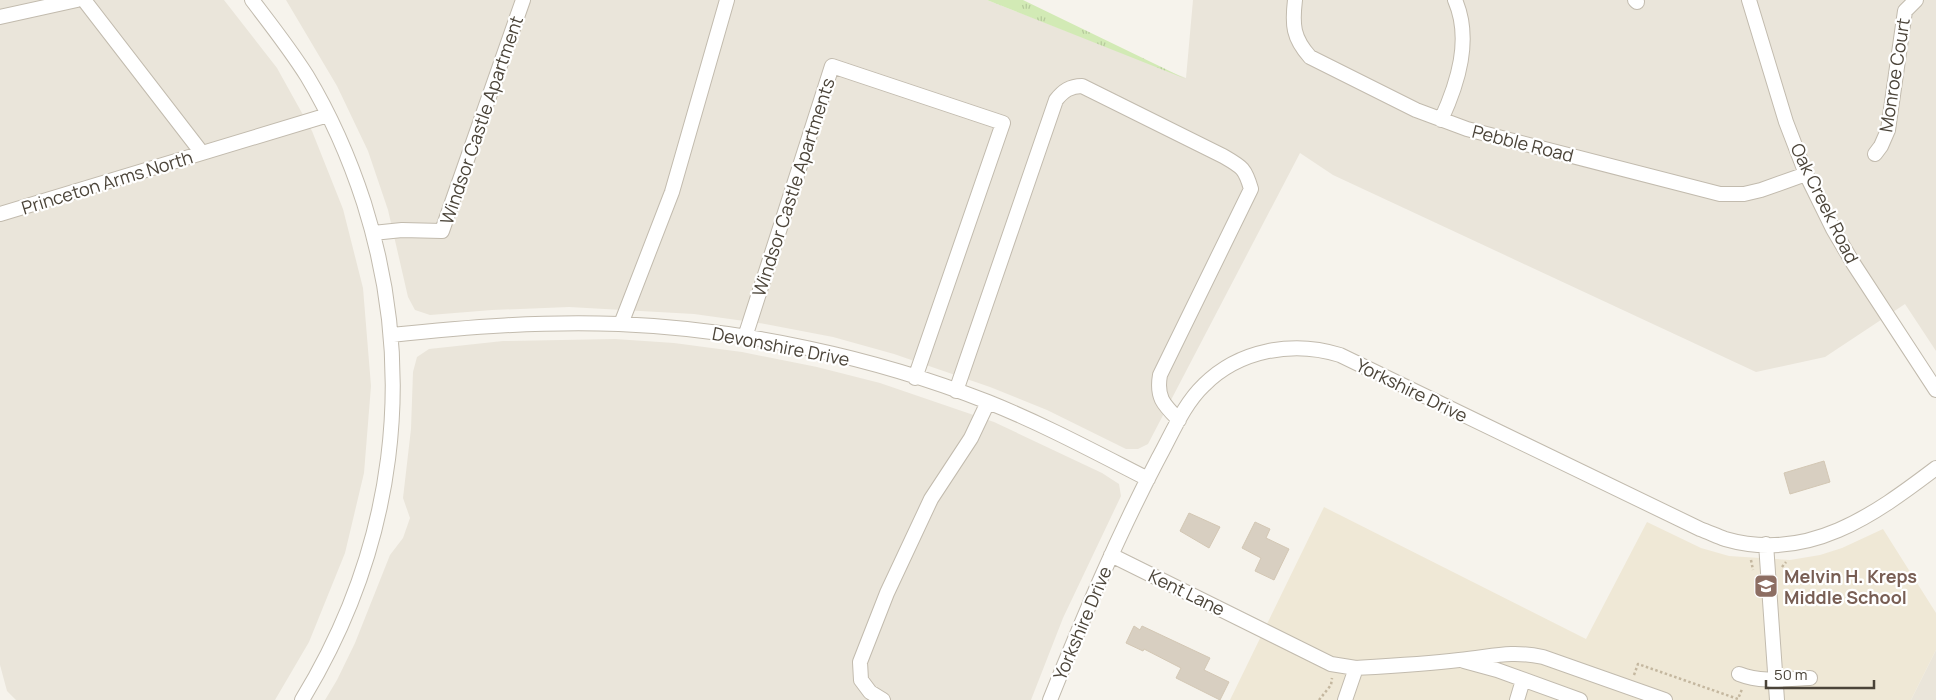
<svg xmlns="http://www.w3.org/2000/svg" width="1936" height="700" font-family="Manrope,sans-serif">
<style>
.residential{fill:#eae5da}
.education{fill:#efe8d6}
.grass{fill:url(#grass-tufts)}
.building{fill:#d8cfc1;stroke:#d3c7b4}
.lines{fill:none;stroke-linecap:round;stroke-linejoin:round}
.minor-casing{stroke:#c2bbae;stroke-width:16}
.path{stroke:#c4b79f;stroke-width:2.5;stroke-dasharray:2.5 2.5;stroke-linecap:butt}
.minor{stroke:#fff;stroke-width:14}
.labels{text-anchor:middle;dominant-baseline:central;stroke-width:4.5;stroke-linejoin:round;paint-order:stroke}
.street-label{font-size:18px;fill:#4b4439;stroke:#fff}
.education-label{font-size:18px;font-weight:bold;fill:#785e54;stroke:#fff;text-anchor:start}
</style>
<defs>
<pattern id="grass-tufts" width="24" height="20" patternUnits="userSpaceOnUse" patternTransform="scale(1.25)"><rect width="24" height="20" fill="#d2eab5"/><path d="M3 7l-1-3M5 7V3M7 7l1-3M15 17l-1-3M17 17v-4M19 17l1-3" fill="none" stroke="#b6ca9c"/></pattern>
</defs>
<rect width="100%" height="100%" fill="#f6f3ec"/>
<!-- residential -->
<path class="residential" d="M0,0H224L277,68L312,131L343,209L363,288L371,386L364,473L345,553L309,642L275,700H16L7,691L0,665Z
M286,0H987L1186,78L1193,0H1936V351L1905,304L1825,357L1756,372L1333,175L1300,153L1148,444L1138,449H1126L1047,410L990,387L894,354L833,337L765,324L694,314L569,307L492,310L430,315L415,310L408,297L388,210L368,151L337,86Z
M615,339L674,343L742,352L817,367L880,383L994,422L1102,473L1119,484L1121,496L1063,618L1031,700H325L337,680L355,643L390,555L403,538L410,518L403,498L411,429L413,372L417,357L429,349L503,341Z
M1936,650V700H1911Z"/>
<!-- education -->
<path class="education" d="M1324,507L1586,639L1647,522L1701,548L1729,556L1790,560L1820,555L1842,548L1883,529L1936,613V650L1911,700H1230Z"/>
<!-- grass -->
<path class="grass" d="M987,0H1023L1186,79Z"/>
<!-- building -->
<path class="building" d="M1824,461L1830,482L1790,494L1784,473Z
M1189,513L1220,527L1209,548L1180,531Z
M1255,522L1270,529L1266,538L1289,549L1274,580L1255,571L1261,558L1242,548Z
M1134,626L1140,630L1142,626L1210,658L1204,670L1229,682L1220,700L1176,678L1181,668L1144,649L1143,651L1126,643Z"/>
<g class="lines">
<!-- minor casing -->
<g class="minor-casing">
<path id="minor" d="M84,0L202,153
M252,0C271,25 290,49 307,76C331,116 350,160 364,203C418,374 395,547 302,700
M1295,0C1292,25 1293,38 1310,57L1416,110L1467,129L1720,194H1744L1761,190L1806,174
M1635,0L1637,2
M1749,0L1786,122L1806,174L1833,229L1853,263L1936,390
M0,17L77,0
M1441,120C1458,83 1472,39 1455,0
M1875,154L1881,146L1888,130L1905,11L1916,0
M0,214L328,115
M373,233L402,230L442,231L523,0
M621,324L672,192L727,0
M391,335C467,327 543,321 619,324C742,329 874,357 988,402C1043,424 1095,452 1148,479
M745,337L832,66L1003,123L915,378
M956,391L1056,100C1063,91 1070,86 1082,86L1223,156C1242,167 1245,168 1251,189L1160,375C1156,398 1164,405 1179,420
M1766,544L1777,700
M1111,555L1331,664L1356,668C1390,666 1425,664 1459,660C1492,657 1509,650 1543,657L1665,700
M1464,661L1497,670L1580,700
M1739,674C1762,683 1786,679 1810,678
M883,700L870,692L861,680L860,662L887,593L931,499L971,438L988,402
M1050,700C1083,618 1117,537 1158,459C1172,434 1183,405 1204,385C1239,350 1293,340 1340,355L1700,529C1708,532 1717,536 1725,539C1808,563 1874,515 1936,468
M1345,700L1356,668
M1517,700L1523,680"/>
</g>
<!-- path -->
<path class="path" d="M1751,560L1753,570
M1782,567L1786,562
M1634,675L1638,664L1738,699L1742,689
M1319,700L1331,685L1332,678"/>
<!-- minor -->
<use href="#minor" class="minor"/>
</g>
<!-- icons -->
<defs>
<g id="school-square" transform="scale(1.25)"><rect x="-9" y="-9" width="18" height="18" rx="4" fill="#8d6e63" stroke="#fff"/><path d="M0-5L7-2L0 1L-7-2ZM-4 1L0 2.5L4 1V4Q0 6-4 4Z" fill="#fff"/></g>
</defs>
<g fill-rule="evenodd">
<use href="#school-square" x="1766" y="586"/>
</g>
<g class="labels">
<!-- street labels -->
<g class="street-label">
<text transform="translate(1894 75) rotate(-81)">Monroe Court</text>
<text transform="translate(481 120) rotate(-71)">Windsor Castle Apartment</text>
<text transform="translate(1523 143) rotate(14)">Pebble Road</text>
<text transform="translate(107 182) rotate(-17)">Princeton Arms North</text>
<text transform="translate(793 187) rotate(-72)">Windsor Castle Apartments</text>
<text transform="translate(1825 203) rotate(64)">Oak Creek Road</text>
<text transform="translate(781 346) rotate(11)">Devonshire Drive</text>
<text transform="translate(1412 390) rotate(26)">Yorkshire Drive</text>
<text transform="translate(1187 592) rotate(26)">Kent Lane</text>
<text transform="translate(1082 623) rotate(-67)">Yorkshire Drive</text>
</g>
<!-- education labels -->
<g class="education-label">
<text x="1784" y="576">Melvin H. Kreps<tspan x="1784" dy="21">Middle School</tspan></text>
</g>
</g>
<!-- scale -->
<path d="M1766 680v8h108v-8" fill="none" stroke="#4b4439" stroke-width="2.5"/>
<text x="1774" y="680" font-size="15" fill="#4b4439" stroke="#ffffff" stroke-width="4" paint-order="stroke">50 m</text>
</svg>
